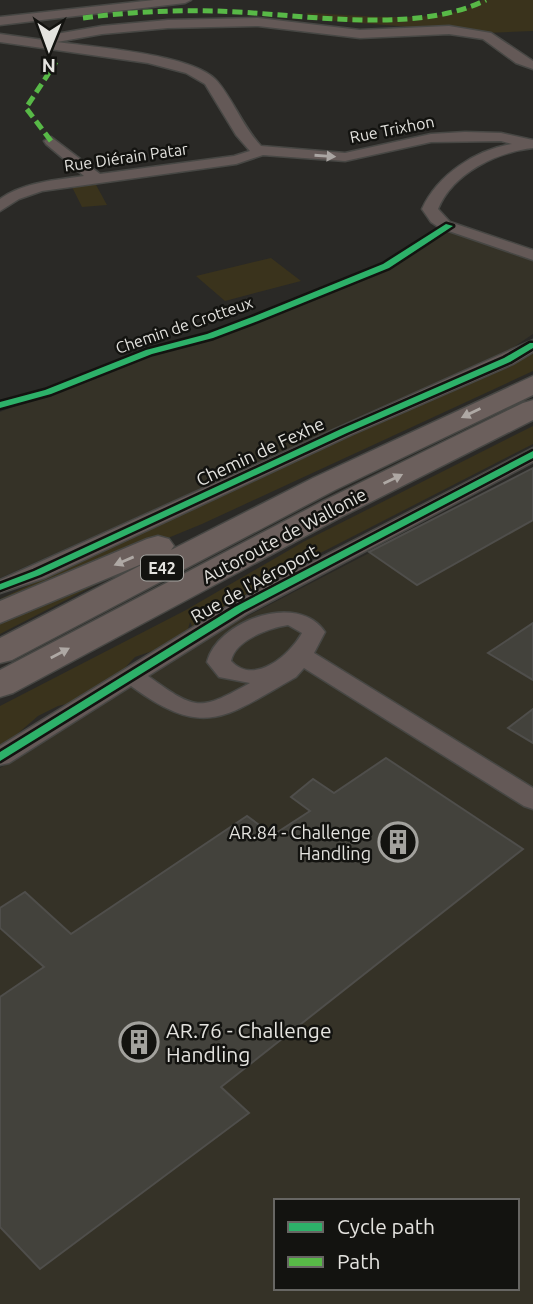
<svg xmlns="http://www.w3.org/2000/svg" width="533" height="1304" font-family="Ubuntu,sans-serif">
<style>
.built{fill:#353227;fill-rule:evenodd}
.green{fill:#3a331c}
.building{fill:#43423c;stroke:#4f4e4b;stroke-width:2}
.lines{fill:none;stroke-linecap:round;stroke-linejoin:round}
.minor-casing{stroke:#474744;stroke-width:3}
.highway-casing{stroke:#474744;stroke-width:3}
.minor{fill:#645957;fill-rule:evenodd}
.highway{fill:#6b5f5c;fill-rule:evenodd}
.quiet{stroke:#58b947;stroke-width:5;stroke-dasharray:10 5;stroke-linecap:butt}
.cycleway-casing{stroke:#131310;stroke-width:5}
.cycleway{fill:#2db169;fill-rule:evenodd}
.oneway{fill:#aaa5a2}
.oneway2{fill:#aea8a4}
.labels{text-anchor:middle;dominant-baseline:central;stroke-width:5;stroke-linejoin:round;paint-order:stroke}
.far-street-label{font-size:16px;fill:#e4e3df;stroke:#131310}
.shield{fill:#131310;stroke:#a5a5a1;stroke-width:2}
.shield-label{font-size:16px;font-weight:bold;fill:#e4e3df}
.street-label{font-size:18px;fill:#e4e3df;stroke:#131310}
.poi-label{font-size:18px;fill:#e4e3df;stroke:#131310;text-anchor:end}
.near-poi-label{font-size:21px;fill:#e4e3df;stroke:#131310;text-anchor:start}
</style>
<rect width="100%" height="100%" fill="#2a2926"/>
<!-- built -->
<path class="built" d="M449,229L533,258V334L502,355L0,578V412L146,355L221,335L367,275L391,265Z
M533,468V1304H0V768L217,632ZM276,1201H517V1288H276Z"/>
<!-- green -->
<path class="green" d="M482,0H533V31L485,33L310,19L306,13C347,14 453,27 482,0Z
M95,183L107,205L82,207L71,185Z
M271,258L301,281L225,301L196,276Z
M533,353V371L202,524L0,607V599L246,482Z
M533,426V444L299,564L193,628L190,622L188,629L155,650L135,657L120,673L83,700L58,706L38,716L0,749V706L186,610L303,542Z
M165,549L0,634V618Z"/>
<!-- building -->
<path class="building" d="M533,468V520L417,585L369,552Z
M533,623V680L488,653Z
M533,709V743L508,728Z
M386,758L523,849L221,1087L249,1113L40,1269L0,1227V997L44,967L0,928V908L25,892L71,934L247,816L273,835L310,811L291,797L313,779L334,793Z"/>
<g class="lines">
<!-- minor casing -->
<g class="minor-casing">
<path id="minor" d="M154,0H191L185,3L0,25V17Z
M258,18L360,30L449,26L491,33L533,61V69L516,63L483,39L449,34L360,38L258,26L168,28L102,34L57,42C93,47 190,54 215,79C231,95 242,126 261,146L345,153L431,134L465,132L501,133L533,140V148C498,152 453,172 438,209L450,222L533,250V260L440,228L431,222L422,209C438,174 476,150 512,144L501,141L431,142L345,161L263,155L236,164L42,191L19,199L0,211V199C24,182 56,180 84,176L46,144L44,141L51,137L100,174L234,156L250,151L236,135L205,84L186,73L148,63L0,42V34L43,40L56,34L102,26L168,20Z
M533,340V352L513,364L351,435L45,578L0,593V580Z
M533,448V462L247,614L148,676C196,710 198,712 250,683L219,677L207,662C217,621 298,591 325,632L314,653L533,788V809L524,806L304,668L296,677C225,717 205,740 131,686L9,763L0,765V746L231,604ZM288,625L302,633C290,655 254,686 231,661C235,640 269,628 288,625Z"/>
</g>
<!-- highway casing -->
<g class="highway-casing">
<path id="highway" d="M533,376V395L335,490L12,660L0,663V638L149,561L0,623V601L147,539L158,536L169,539L174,546L171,550L313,478Z
M533,400V420L343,516L13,693L0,697V670L321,502L523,403Z"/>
</g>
<!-- minor -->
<use href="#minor" class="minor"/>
<!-- highway -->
<use href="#highway" class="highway"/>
<!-- quiet -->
<path class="quiet" d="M83,18C127,12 172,10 216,11C297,13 413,36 486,0
M51,141L26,108L56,62"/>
<!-- cycleway casing -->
<g class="cycleway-casing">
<path id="cycleway" d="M446,224L453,226L389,268L258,321L213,338L152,354L51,394L0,408V402L45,390L146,350L207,334L252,317L383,264Z
M530,343H533V348L510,362L347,433L40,575L0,590V584L34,571L341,429L504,358Z
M533,451V458L243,611L0,761V752L235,607Z"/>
</g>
<!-- cycleway -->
<use href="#cycleway" class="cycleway"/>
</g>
<!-- one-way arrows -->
<defs><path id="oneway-solid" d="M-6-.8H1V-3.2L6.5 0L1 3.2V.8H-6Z" transform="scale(1.75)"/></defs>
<use class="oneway" href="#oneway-solid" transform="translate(325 156) rotate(4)"/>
<g class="oneway2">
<use href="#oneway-solid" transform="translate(471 413) rotate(154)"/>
<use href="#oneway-solid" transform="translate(393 479) rotate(-26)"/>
<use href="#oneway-solid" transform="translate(124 561) rotate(157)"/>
<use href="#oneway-solid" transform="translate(60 653) rotate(-28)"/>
</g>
<!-- icons -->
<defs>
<g id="building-ring" transform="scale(2.0125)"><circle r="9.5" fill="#131310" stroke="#a3a29e" stroke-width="1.5"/><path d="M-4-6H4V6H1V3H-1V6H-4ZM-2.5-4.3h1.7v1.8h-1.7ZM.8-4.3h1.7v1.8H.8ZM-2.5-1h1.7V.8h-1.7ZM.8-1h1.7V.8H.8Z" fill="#a3a29e"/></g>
</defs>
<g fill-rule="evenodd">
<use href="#building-ring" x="398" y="842"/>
<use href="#building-ring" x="139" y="1042"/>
</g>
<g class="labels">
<!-- far-street labels -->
<g class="far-street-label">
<text transform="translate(392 129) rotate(-11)">Rue Trixhon</text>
<text transform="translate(126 157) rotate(-8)">Rue Diérain Patar</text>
<text transform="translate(184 325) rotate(-19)">Chemin de Crotteux</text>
</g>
<!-- shield labels -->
<rect class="shield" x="141" y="555.5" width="42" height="25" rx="5"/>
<g class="shield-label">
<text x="162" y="568">E42</text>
</g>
<!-- street labels -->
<g class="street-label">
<text transform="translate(260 451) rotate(-25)">Chemin de Fexhe</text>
<text transform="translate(284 535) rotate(-28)">Autoroute de Wallonie</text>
<text transform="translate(254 583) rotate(-29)">Rue de l'Aéroport</text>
</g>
<!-- poi labels -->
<g class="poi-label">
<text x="371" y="832">AR.84 - Challenge<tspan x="371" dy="21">Handling</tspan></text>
</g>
<!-- near-poi labels -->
<g class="near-poi-label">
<text x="166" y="1030">AR.76 - Challenge<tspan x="166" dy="24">Handling</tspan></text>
</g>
</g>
<!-- legend -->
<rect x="274" y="1199" width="245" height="91" fill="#131310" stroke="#676663" stroke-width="2"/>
<rect x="288" y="1222" width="35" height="10" fill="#2db169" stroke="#676663" stroke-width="2"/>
<text x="337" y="1234" font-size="21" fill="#e4e3df">Cycle path</text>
<rect x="288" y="1257" width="35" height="10" fill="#58b947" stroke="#676663" stroke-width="2"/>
<text x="337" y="1269" font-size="21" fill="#e4e3df">Path</text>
<!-- north arrow -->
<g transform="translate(49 49) rotate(181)" stroke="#131310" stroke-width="5" paint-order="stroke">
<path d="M0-5L12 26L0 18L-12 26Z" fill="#e4e3df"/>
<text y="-10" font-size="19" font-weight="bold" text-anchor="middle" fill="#e4e3df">N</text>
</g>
</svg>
